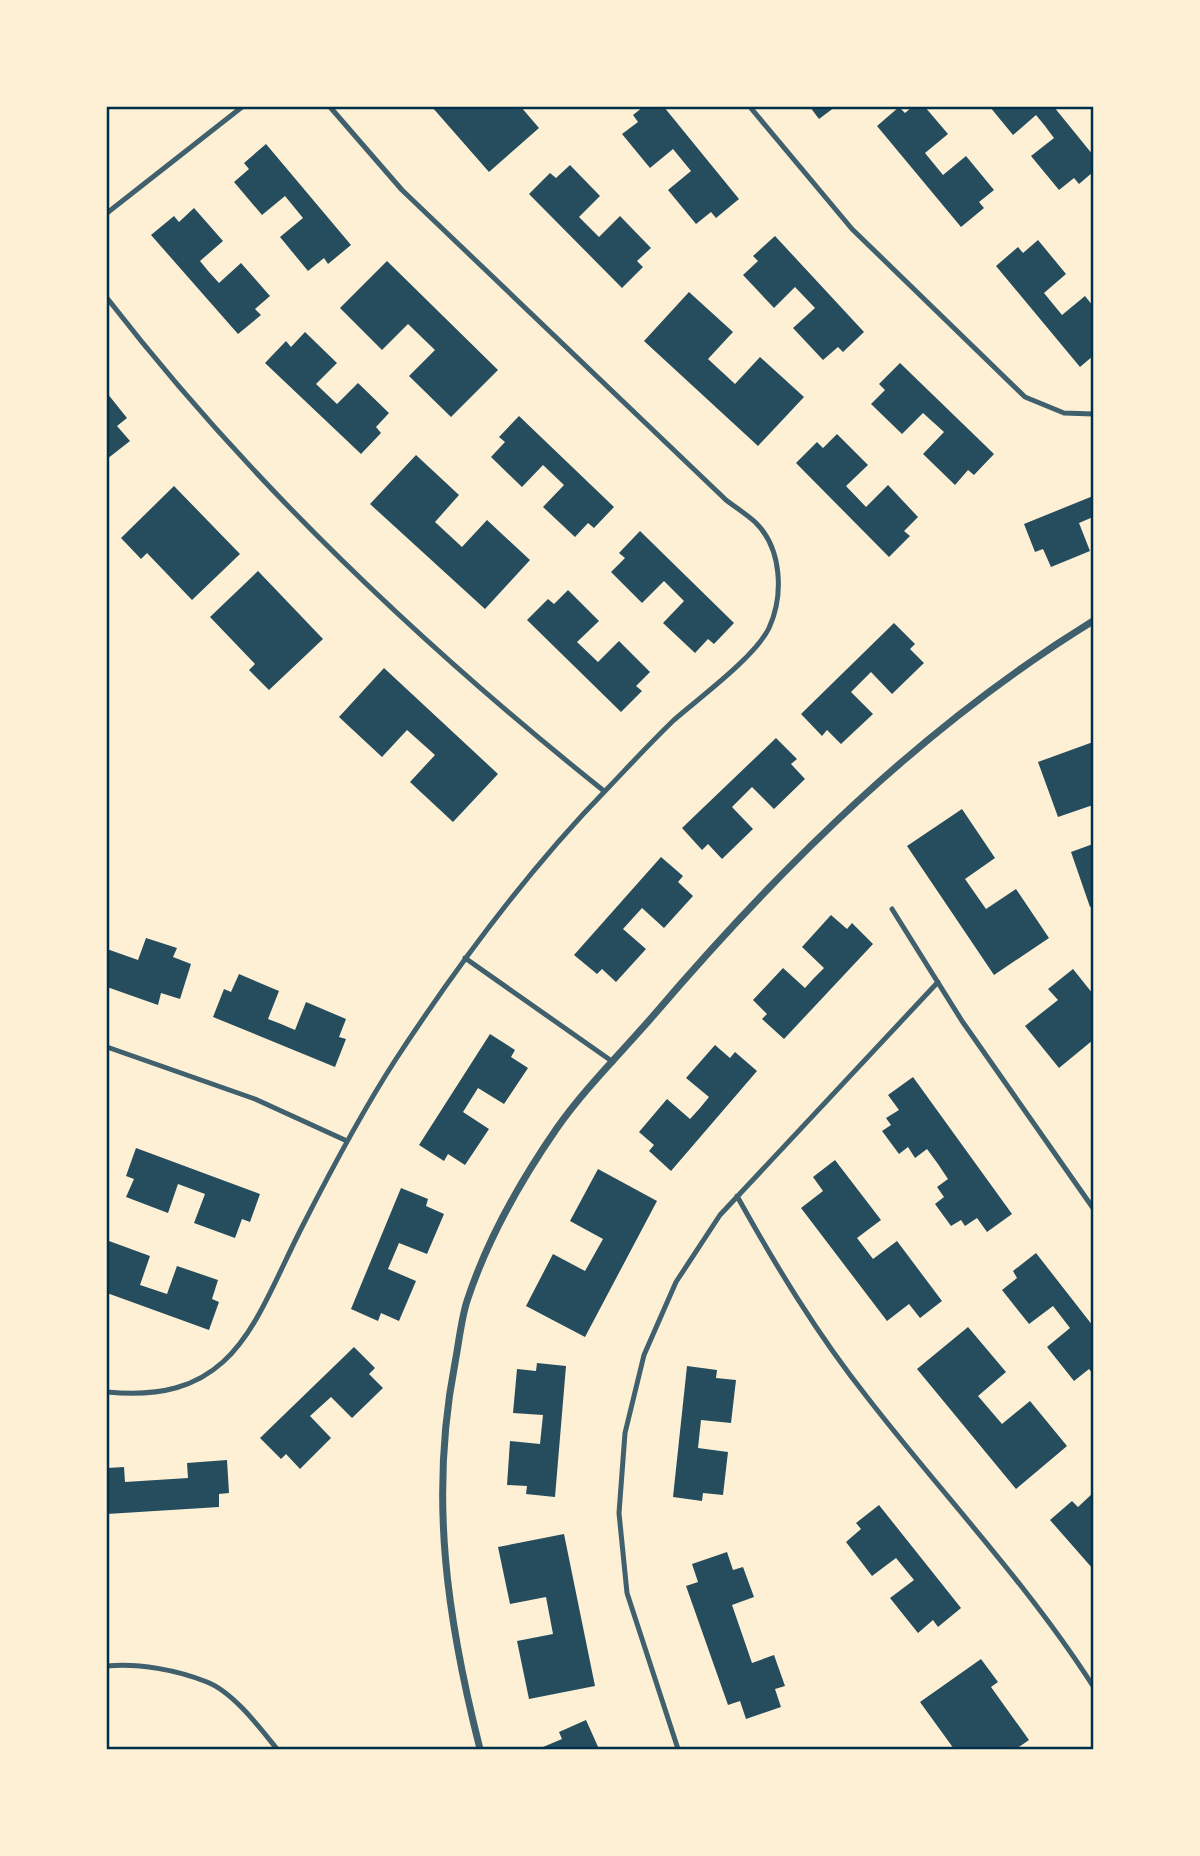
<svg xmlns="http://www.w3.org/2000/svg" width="1200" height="1856" font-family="'Libre Baskerville',serif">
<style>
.building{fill:#264d5e}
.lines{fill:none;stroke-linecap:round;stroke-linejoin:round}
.service{stroke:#3f606c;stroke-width:5}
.minor{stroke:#3f606c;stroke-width:7}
.neatline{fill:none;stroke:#003049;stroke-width:2.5}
</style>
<rect width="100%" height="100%" fill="#fdf0d5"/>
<!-- building -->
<path class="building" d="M432,107H521L539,128L489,172Z
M643,107H664L739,199L716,218L711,212L696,224L668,190L691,171L673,149L650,168L622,134L638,122L633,115Z
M810,107H835L819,119Z
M899,107L905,113L912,107H925L948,134L925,153L943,175L966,156L994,190L979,202L984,208L961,227L877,126Z
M990,107H1054L1093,155V172L1079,184L1074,178L1059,190L1031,156L1054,138L1045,126L1036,115L1013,135Z
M266,144L351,245L328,264L324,258L308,271L280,237L303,218L285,196L262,215L234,182L249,169L244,163Z
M570,165L600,196L579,217L599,237L620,216L651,248L637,261L643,267L622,288L529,194L550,173L556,178Z
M194,208L223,241L200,261L209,272L219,283L241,263L270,296L255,309L261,315L238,334L151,235L174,216L179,222Z
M775,236L864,332L843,352L838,347L823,360L793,328L815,308L795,287L774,308L743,275L758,261L753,256Z
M1038,240L1066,274L1044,293L1062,315L1085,296L1093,306V356L1080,367L996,266L1018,247L1023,253Z
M387,261L498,370L451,417L409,376L435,350L408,324L382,350L340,308Z
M689,292L733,332L708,359L735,384L760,357L804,397L758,446L644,341Z
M305,332L337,363L316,384L337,404L358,383L389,413L376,427L381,433L361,454L265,363L286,341L291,347Z
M900,363L994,454L974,475L968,470L955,485L923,454L944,432L923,413L902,434L871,404L885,390L879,384Z
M107,393L127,418L117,426L130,441L107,459Z
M519,416L614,507L594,528L588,523L575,537L543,507L564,485L543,465L522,487L491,457L505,442L499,437Z
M837,434L868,465L846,486L866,507L888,485L918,517L904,531L910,536L889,557L796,463L817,442L823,448Z
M416,455L459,495L435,522L462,547L487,520L530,560L485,609L370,504Z
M174,486L240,554L192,600L147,553L141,559L121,538Z
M1093,496V517L1079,523L1090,551L1051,567L1043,549L1035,552L1024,524Z
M640,531L734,623L714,644L708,639L695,653L663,623L684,601L664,581L642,603L611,572L625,558L619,553Z
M258,571L323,639L269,690L249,670L255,664L210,617Z
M568,590L599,621L577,642L598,662L619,641L650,672L636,686L642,691L621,712L527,620L548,599L554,604Z
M894,623L915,644L910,649L924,663L892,694L871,672L851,692L873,714L841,744L827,730L822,736L801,714Z
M384,668L498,774L453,822L410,782L435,755L407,730L382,757L339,717Z
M776,738L797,759L791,764L805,779L774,809L752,787L732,807L753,829L722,859L708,844L702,850L682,828Z
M1093,742V805L1058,817L1038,762Z
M962,809L995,858L965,879L986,909L1016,889L1049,938L994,975L907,846Z
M1093,844V906L1090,907L1071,852Z
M661,857L683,876L678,882L693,896L664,928L642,908L623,929L646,949L616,982L602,969L597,974L574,955Z
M831,915L847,929L852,923L873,944L784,1039L762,1019L767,1014L753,1000L783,968L805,988L814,978L824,968L802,947Z
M146,938L177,948L173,957L191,964L180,999L161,993L158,1005L107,987V949L138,960Z
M1073,969L1093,994V1040L1059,1068L1025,1026L1058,1000L1048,989Z
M239,974L279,991L268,1019L281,1024L295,1030L306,1002L346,1019L339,1037L346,1039L335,1067L213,1017L224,989L231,992Z
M490,1034L515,1050L511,1057L528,1068L504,1104L478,1088L463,1112L489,1129L465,1165L448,1154L444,1161L419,1145Z
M715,1045L730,1058L735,1052L757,1071L671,1171L649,1151L654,1145L639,1132L667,1099L690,1119L700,1108L709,1097L686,1078Z
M913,1077L1012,1214L987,1232L977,1218L965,1226L961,1220L951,1226L935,1204L944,1197L937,1187L948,1179L938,1164L927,1149L915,1158L908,1147L899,1154L882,1131L891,1125L886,1118L899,1110L888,1095Z
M136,1148L260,1194L250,1222L242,1219L235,1238L194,1223L205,1194L178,1184L168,1213L126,1197L134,1179L126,1176Z
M835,1160L881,1220L857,1238L873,1259L897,1241L942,1301L920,1318L909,1304L887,1321L801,1208L823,1191L813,1177Z
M598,1169L657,1201L585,1337L526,1306L553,1254L585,1271L603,1239L570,1221Z
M401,1188L428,1199L426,1206L444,1214L427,1254L399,1243L388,1269L416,1281L399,1321L381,1313L378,1321L351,1309Z
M109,1241L150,1256L140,1285L167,1294L177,1266L218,1280L212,1299L219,1302L209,1330L107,1293Z
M1036,1253L1093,1326V1374L1089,1369L1074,1381L1047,1347L1070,1328L1053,1306L1029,1324L1002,1290L1017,1278L1013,1271Z
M968,1327L1006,1372L978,1396L1002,1424L1030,1401L1067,1446L1016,1489L917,1369Z
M354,1347L375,1368L369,1374L383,1388L352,1418L331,1397L310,1416L331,1438L300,1469L286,1454L281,1459L260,1438Z
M537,1363L566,1366L555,1497L526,1494L527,1486L507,1485L510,1441L540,1444L543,1415L513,1413L517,1369L536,1371Z
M687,1366L717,1370L716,1378L736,1380L731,1423L701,1420L698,1448L728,1452L723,1495L703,1493L702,1501L673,1497Z
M227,1460L229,1493L219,1494V1507L107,1514V1468L124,1467L125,1482L188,1478L187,1463Z
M1093,1493V1569L1050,1520L1072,1501L1078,1507Z
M879,1505L961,1608L938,1627L933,1620L918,1633L890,1598L914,1580L896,1558L872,1576L846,1542L861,1529L856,1523Z
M564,1534L595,1686L529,1699L517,1641L553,1634L546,1597L510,1604L498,1547Z
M727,1552L733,1570L743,1567L754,1597L732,1605L752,1663L774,1655L785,1686L775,1689L781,1707L746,1719L740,1701L728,1705L686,1586L698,1582L692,1564Z
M981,1659L998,1682L991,1687L1029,1740L1016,1749H954L920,1702Z
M586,1720L599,1749H545L543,1747L562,1739L559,1732Z"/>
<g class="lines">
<!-- service -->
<path class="service" d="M750,107L852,229L1025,397L1064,413L1093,414
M107,213L242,107
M107,298C251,484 421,645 604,791
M892,909L962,1021L1093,1208
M465,958L613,1062
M107,1047L255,1099L347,1141
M737,1196C776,1266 817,1334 867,1397C942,1494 1027,1583 1093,1686
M107,1392C236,1405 254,1321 302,1227C331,1170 361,1113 396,1059C459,963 527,871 607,789C629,766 651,742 674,720C699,698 755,657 769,628C784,595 782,548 755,522C746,514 735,507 726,500L402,190L330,107
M107,1666C139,1663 177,1670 207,1682C233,1692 260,1728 277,1749
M678,1749L627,1593L619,1513L625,1433L644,1355L676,1282L720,1215L938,982"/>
<!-- minor -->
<path class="minor" d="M480,1749C447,1619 429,1497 455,1363C459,1342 461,1320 467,1301C487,1240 521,1180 557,1128C585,1088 621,1053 653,1016C781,866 924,725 1093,621"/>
</g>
<!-- border -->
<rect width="1200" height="1856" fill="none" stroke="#fdf0d5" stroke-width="217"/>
<rect x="108" y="108" width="984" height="1640" class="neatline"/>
</svg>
